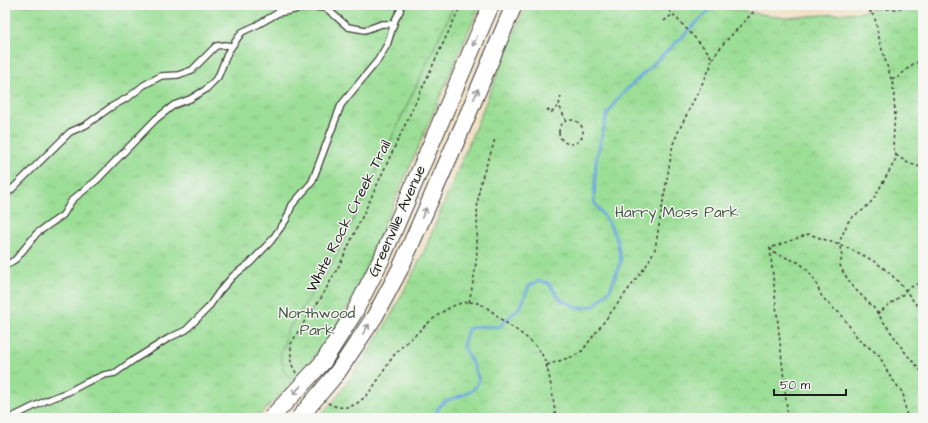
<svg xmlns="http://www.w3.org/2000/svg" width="928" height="423" font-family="'Architects Daughter',sans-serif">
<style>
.grass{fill:url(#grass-tufts);stroke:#5c7d59}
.park{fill:url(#park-crowns);stroke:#5c7d59}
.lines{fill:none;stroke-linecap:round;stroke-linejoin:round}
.stream{stroke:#6da7dd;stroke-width:3}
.service-casing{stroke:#3c3a36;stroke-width:8}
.secondary-casing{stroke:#3c3a36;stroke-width:18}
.path{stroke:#3c3a36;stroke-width:1.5;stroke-dasharray:3 3;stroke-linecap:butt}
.service{stroke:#fff;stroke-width:5.5}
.secondary{stroke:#fff;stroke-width:16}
.secondary-bridge-casing{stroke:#3c3a36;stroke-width:18;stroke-linecap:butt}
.secondary-bridge{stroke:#fff;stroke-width:16}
.oneway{stroke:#999}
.labels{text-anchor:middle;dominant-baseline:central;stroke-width:3;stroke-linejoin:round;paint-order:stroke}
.park-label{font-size:15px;fill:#425641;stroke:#f6f6f2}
.street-label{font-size:15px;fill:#1c1c1c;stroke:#f6f6f2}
</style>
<defs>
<pattern id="grass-tufts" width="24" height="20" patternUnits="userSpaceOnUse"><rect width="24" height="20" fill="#9bde96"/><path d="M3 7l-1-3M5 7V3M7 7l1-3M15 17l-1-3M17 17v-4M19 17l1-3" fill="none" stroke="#85be81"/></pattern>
<pattern id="park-crowns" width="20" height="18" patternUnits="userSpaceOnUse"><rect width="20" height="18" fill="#9bde96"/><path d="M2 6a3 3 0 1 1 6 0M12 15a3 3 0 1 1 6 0" fill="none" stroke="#85be81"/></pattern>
</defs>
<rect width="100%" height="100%" fill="#f6f6f2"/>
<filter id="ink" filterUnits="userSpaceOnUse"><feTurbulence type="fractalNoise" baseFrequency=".025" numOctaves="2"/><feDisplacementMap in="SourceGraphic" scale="8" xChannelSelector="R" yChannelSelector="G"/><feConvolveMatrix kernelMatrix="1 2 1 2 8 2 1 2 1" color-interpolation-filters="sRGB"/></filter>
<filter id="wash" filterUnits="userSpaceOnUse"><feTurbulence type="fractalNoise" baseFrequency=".012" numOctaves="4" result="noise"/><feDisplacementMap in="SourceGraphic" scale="16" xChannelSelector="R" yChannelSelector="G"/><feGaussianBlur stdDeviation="0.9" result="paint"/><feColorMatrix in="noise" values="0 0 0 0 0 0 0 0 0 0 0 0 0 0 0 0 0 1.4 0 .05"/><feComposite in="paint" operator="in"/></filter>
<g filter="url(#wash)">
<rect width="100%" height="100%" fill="#f1e1c6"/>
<!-- grass -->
<path class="grass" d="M5,5H454L336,257L288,330L283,370L293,382L257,418H5Z"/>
<!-- park -->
<path class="park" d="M454,5H480L352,300L332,333L315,356L293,382L283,370L281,354L288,330L336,257Z
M526,5H704L785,18L860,12L893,5H923V418H317L336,398L363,361L392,314L423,254Z"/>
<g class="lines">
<!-- stream -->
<path class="stream" d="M436,418C436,397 458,400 471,391C475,389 477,384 479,380L474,367L463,346L468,329L479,326L499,327L521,306L529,286L539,281L548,283L561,300L578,308L594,306L610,290L621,261L617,240L610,225L594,202L596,160L607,115L618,98L715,5"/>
</g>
</g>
<g filter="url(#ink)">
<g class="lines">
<!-- service casing -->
<g class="service-casing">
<path id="service" d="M278,12L286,5
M5,196L70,132L86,125L111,107L129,97L144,85L161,76L178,75L192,70L216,46L225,45L232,46
M5,266L16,259L37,233L63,215L72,200L97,180L156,119L174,105L190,99L205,90L218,77L228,52L242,32L257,25L278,13L309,7L326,8L348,27L365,30L382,24H394
M10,418L45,401L68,392L87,382L104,375L115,373L135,359L169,338L186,330L208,308L219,292L233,276L250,263L271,241L286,220L292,205L312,182L341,105L378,60L387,45L395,20L400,11L401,5"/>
</g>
<!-- secondary casing -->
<g class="secondary-casing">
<path id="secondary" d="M323,362L354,313L382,258L491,5
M337,373L375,316L400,269L463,126L514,5"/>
</g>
<!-- path -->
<path class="path" d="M664,21L673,14
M712,59L724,43L760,5
M892,78L896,79L914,63L923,61
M561,96L559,105L566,121
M547,109L551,113L559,105
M559 132a12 12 0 1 1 24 0a12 12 0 1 1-24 0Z
M896,155L908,163L923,168
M838,245L848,222L854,216L863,210L873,200L895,161L896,155L893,146L895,111L893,85L880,43L875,19L873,15L869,12L880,9H894L913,5
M840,247L842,256L840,265L843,272L854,288L873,307L907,355L923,373
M770,248L774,253L800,263L808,271L814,279L822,297L834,309L841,314L859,340L879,355L889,375L903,393L907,418
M905,290L923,281
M469,302C473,283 477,264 477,244C478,226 476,209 479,191C482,173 491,156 495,138
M877,314L906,292
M547,365L574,356L582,351L646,266L655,249L673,144L679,130L710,68L712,59L709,53L668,9L663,5
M296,373L291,363V344L300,328L321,298L341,262L461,5
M328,403C362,422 379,374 395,354C400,348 407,342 413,337C429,322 455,295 480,304C489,308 497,316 505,322C517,331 533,340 541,353C550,367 553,401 556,418
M788,418L770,248L809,234C836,244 865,252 887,271C901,283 912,299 923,314"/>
<!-- service -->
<use href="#service" class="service"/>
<!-- secondary -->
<use href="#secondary" class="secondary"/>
<!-- secondary-bridge casing -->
<g class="secondary-bridge-casing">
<path id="secondary-bridge" d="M271,418L323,362
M299,418L337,373"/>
</g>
<!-- secondary-bridge -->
<use href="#secondary-bridge" class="secondary-bridge"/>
</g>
<!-- one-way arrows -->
<defs><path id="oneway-shaft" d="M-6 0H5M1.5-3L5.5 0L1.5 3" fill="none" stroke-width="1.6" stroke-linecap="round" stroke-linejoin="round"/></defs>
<g class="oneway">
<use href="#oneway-shaft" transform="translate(475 41) rotate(113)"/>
<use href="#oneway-shaft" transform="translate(476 94) rotate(-67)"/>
<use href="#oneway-shaft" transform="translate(424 213) rotate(-66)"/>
<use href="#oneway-shaft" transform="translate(366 329) rotate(-57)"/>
<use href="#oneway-shaft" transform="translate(297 390) rotate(133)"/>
</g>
</g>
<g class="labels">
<!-- park labels -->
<g class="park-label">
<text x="677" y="212">Harry Moss Park</text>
<text x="317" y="313">Northwood<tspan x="317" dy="17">Park</tspan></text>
</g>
<!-- street labels -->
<g class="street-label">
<text transform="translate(349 216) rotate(-63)">White Rock Creek Trail</text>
<text transform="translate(397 221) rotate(-66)">Greenville Avenue</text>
</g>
</g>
<!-- margin -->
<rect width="928" height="423" fill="none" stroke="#f6f6f2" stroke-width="20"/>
<!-- scale -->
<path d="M774 389v6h72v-6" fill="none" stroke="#1c1c1c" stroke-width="2"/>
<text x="780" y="389" font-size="12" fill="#1c1c1c" stroke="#f6f6f2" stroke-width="3" paint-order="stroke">50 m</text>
</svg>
